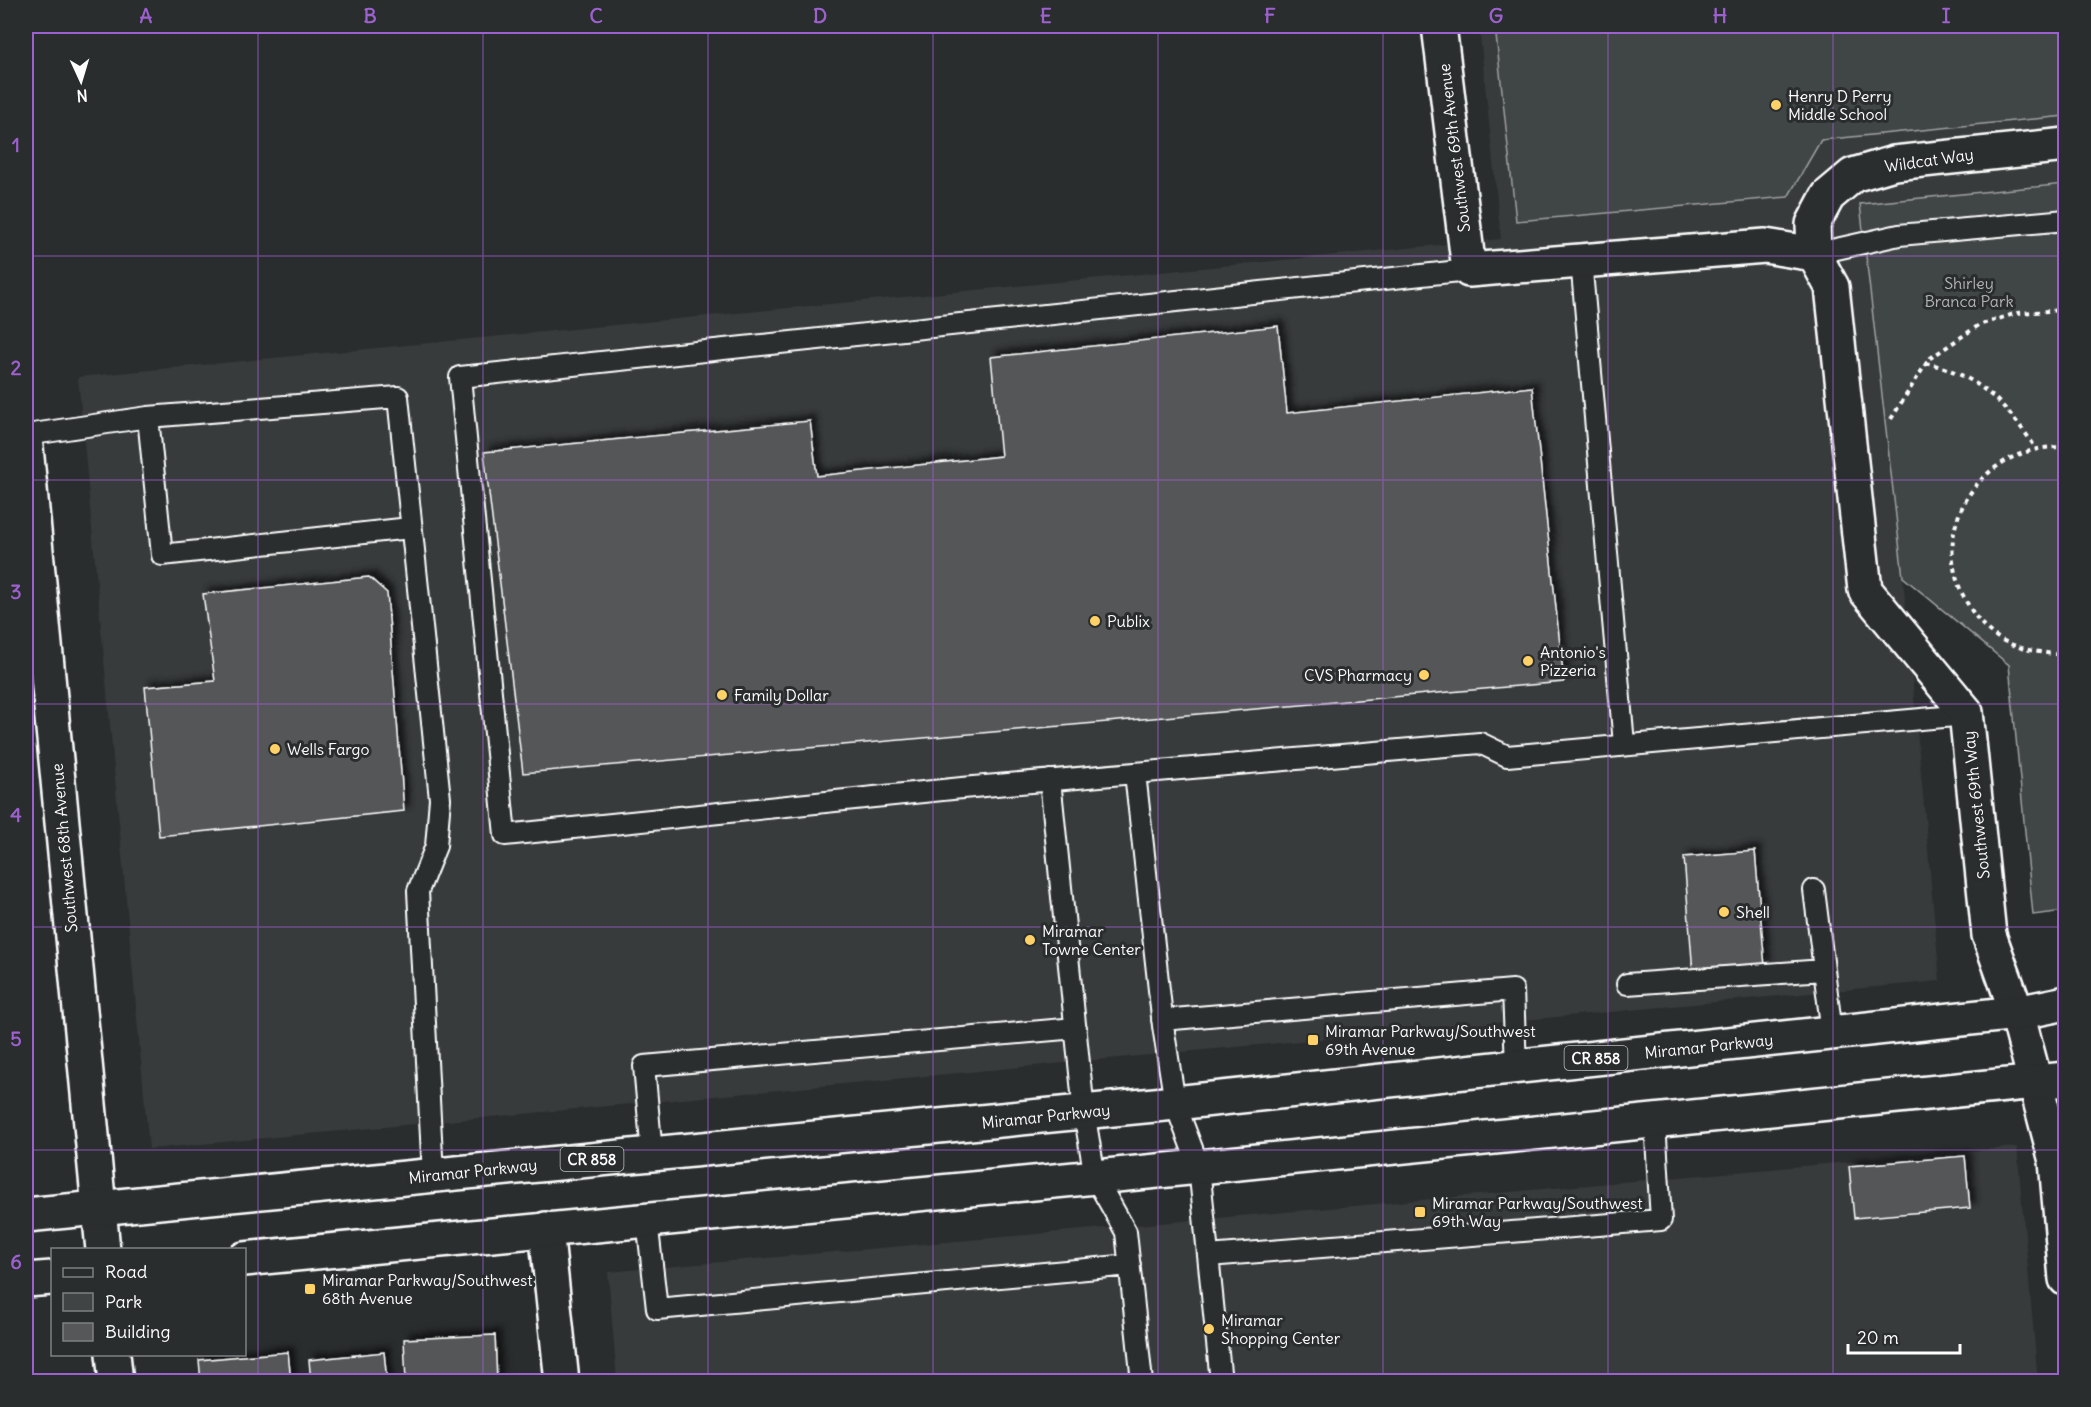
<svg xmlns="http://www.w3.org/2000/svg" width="2091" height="1407" font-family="Delius,sans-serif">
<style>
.built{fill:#373a3b}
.green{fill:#414445;stroke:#a0a2a2;stroke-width:1.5}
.building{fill:#555758;stroke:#fff;stroke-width:1.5;filter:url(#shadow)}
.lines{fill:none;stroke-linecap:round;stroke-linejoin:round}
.lane-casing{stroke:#fff;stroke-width:24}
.street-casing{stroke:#fff;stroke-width:38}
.primary-casing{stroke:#fff;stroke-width:38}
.path{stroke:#fff;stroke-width:4;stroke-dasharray:4.5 4.5;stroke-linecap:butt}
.lane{stroke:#2a2d2e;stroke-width:20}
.street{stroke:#2a2d2e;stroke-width:33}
.primary{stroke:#2a2d2e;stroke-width:33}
.grid{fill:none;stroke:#9c61cf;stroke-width:1.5;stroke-opacity:0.55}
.poi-dot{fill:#ffd166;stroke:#2a2d2e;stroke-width:2}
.labels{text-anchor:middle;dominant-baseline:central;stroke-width:6;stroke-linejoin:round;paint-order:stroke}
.shield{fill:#2a2d2e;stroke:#bfc0c0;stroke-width:1.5}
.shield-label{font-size:15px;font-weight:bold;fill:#fff}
.poi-label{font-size:16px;fill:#fff;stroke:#2a2d2e;text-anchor:start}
.street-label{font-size:16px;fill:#fff;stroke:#2a2d2e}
.park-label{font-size:16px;fill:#b3b4b5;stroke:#2a2d2e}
.neatline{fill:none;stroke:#9c61cf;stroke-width:2}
.grid-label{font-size:20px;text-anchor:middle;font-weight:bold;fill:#9c61cf}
</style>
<defs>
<filter id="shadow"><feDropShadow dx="5.5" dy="-5.5" stdDeviation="3" flood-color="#0009"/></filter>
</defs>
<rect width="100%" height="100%" fill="#2a2d2e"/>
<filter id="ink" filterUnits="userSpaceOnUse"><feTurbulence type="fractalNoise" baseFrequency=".0167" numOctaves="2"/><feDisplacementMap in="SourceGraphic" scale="12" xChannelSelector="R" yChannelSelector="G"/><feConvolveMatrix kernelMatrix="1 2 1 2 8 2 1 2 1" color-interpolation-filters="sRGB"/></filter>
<g filter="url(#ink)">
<!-- built -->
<path class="built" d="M1479,26H2065V184L1863,204L1903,577L1940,981L149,1149L78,377L1501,239Z
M2017,1147L2038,1381H617L608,1272Z"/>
<!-- green -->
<path class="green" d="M1495,26H2065V116L1821,140L1788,197L1516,221Z
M2065,184V911L2033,915L2009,665L1903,577L1860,204Z"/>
<!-- building -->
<path class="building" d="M1278,326L1287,413L1532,387L1564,682L523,773L484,452L810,421L817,476L1001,456L991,357Z
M369,577L387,593L404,811L159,836L145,687L215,681L203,594Z
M1755,851L1765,967L1693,973L1684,857Z
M1965,1156L1970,1208L1854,1218L1849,1166Z
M495,1335L497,1382H406L404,1339Z
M288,1352L291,1382H201L199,1360Z
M384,1352L387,1382H311L309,1360Z"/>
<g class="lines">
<!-- lane casing -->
<g class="lane-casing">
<path id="lane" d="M1814,254L1899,235L2066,220
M1581,260L1624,744
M1469,270L460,377L505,835L962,788L1480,743L1507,756L1966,715
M148,417L162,555L410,528
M26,435L148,417L398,397L440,799L436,846L418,891L433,1175
M1135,773L1163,1026L1175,1103L1199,1167L1221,1382
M1050,780L1084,1112L1095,1177L1126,1232L1142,1382
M1814,890L1832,1033
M1627,984L1824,970
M1162,1020L1513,990L1516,1067
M652,1154L644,1066L1076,1028
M647,1220L657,1309L1130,1265
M1208,1256L1661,1220L1655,1122"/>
</g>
<!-- street casing -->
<g class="street-casing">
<path id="street" d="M1439,26L1469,270L1765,246L1814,254
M2066,145L1894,163L1853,175L1828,196L1813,224L1814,254L1832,287L1865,590L1966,712L1989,935L2017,1013L2056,1161L2066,1279
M26,447L103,1250
M546,1229L562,1382
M113,1354L116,1382"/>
</g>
<!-- primary casing -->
<g class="primary-casing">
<path id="primary" d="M26,1215L1175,1103L2017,1013L2066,1003
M244,1259L1199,1167L2066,1079
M26,1280L52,1278"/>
</g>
<!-- path -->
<path class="path" d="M1925,363C1977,373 2009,407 2037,450
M1891,419L1929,359L1979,325L2017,313L2066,310
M2066,448C2047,445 2025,451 2009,459C1954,488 1936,554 1969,606C1977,620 1989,634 2004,641C2024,651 2043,653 2066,655"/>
<!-- lane -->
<use href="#lane" class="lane"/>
<!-- street -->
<use href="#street" class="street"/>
<!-- primary -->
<use href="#primary" class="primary"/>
</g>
</g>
<!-- grid -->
<path class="grid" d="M258,26V1382M483,26V1382M708,26V1382M933,26V1382M1158,26V1382M1383,26V1382M1608,26V1382M1833,26V1382M26,256H2066M26,480H2066M26,704H2066M26,927H2066M26,1150H2066"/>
<!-- markers -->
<g class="poi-dot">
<circle cx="1776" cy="105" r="6"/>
<circle cx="1095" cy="621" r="6"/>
<circle cx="1528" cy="661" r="6"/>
<circle cx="1424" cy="675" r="6"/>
<circle cx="722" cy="695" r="6"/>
<circle cx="275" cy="749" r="6"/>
<circle cx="1724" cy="912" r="6"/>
<circle cx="1030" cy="940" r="6"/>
<rect x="1307" y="1034" width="12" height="12" rx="3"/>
<rect x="1414" y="1206" width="12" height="12" rx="3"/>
<rect x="304" y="1283" width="12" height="12" rx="3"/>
<circle cx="1209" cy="1329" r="6"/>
</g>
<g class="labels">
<!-- shield labels -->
<g class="shield">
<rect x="1564.5" y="1046" width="63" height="24" rx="4.5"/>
<rect x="560.5" y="1147" width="63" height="24" rx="4.5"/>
</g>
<g class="shield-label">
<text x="1596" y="1058">CR 858</text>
<text x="592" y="1159">CR 858</text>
</g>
<!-- poi labels -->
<g class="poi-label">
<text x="1788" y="96">Henry D Perry<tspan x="1788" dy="18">Middle School</tspan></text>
<text x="1107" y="621">Publix</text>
<text x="1540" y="652">Antonio's<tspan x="1540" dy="18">Pizzeria</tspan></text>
<text x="1412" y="675" text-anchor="end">CVS Pharmacy</text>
<text x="734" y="695">Family Dollar</text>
<text x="287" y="749">Wells Fargo</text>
<text x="1736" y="912">Shell</text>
<text x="1042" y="931">Miramar<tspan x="1042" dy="18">Towne Center</tspan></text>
<text x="1325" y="1031">Miramar Parkway/Southwest<tspan x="1325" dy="18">69th Avenue</tspan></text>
<text x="1432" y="1203">Miramar Parkway/Southwest<tspan x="1432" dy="18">69th Way</tspan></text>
<text x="322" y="1280">Miramar Parkway/Southwest<tspan x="322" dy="18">68th Avenue</tspan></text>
<text x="1221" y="1320">Miramar<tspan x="1221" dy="18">Shopping Center</tspan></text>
</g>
<!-- street labels -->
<g class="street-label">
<text transform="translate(1454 148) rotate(-97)">Southwest 69th Avenue</text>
<text transform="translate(1929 160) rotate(-8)">Wildcat Way</text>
<text transform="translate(1976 805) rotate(-96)">Southwest 69th Way</text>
<text transform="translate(64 848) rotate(-95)">Southwest 68th Avenue</text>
<text transform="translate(1709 1046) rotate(-6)">Miramar Parkway</text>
<text transform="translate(1046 1116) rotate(-6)">Miramar Parkway</text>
<text transform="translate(473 1171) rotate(-6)">Miramar Parkway</text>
</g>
<!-- park labels -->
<g class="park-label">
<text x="1969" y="283">Shirley<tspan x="1969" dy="18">Branca Park</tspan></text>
</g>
</g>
<!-- margin -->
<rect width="2091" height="1407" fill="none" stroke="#2a2d2e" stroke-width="66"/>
<!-- legend -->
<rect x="51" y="1248" width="195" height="108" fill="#2a2d2e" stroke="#7f8182" stroke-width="1.5"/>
<rect x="63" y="1268" width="30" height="9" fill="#2a2d2e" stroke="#7f8182" stroke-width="1.5"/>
<text x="105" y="1278" font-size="18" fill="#ffffff">Road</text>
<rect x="63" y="1293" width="30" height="18" fill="#414445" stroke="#7f8182" stroke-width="1.5"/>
<text x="105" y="1308" font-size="18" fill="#ffffff">Park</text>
<rect x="63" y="1323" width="30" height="18" fill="#555758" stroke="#7f8182" stroke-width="1.5"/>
<text x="105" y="1338" font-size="18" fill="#ffffff">Building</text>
<!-- north arrow -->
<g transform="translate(81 81) rotate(176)" stroke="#2a2d2e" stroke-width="4.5" paint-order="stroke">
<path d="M0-4.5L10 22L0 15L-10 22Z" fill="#ffffff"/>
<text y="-9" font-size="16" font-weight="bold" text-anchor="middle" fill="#ffffff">N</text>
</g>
<!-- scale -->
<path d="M1848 1344v9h112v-9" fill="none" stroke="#ffffff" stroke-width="3"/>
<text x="1857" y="1344" font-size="18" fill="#ffffff" stroke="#2a2d2e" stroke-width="4.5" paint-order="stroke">20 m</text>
<rect x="33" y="33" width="2025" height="1341" class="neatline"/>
<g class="grid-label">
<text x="146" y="23">A</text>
<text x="370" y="23">B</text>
<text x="596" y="23">C</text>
<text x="820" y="23">D</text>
<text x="1046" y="23">E</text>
<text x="1270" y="23">F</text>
<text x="1496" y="23">G</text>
<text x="1720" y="23">H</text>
<text x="1946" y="23">I</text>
<text x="16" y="152">1</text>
<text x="16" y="375">2</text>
<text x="16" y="599">3</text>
<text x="16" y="822">4</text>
<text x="16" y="1046">5</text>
<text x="16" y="1269">6</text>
</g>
</svg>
